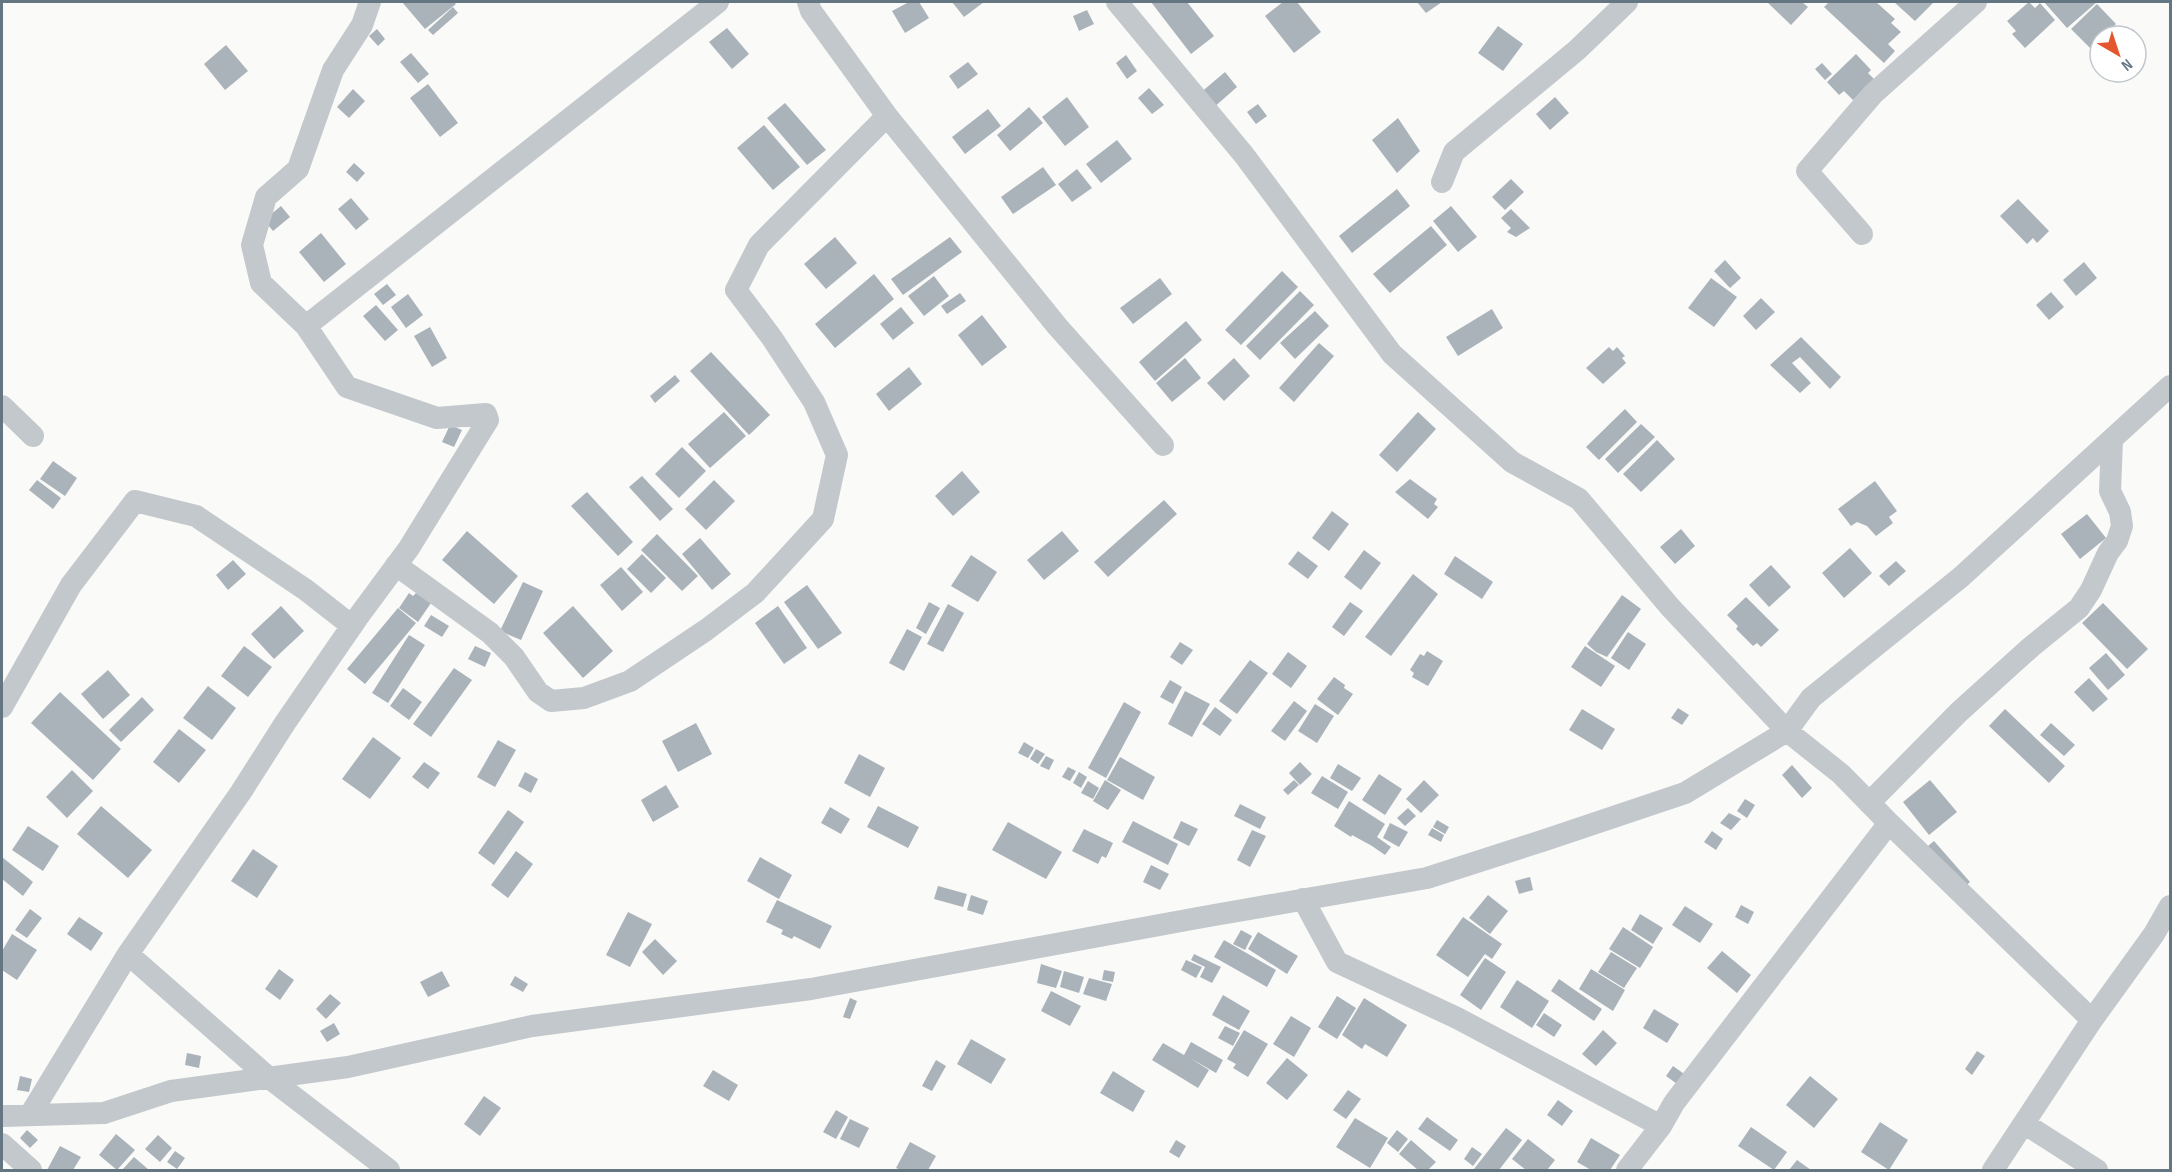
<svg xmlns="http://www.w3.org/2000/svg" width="2172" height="1172" font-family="'Sofia Sans Condensed',sans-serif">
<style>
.building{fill:#aab3b9}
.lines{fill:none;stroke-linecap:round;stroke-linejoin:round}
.minor{stroke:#c3c8cc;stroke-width:22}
</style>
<rect width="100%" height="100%" fill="#fafaf8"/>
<!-- building -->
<path class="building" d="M402,2H454L456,4L425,29Z
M909,2H919L929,18L905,33L892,11Z
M952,2H984L964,17Z
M1151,2H1187L1214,36L1191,54Z
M1283,2H1297L1321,32L1294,53L1265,16Z
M1417,2H1442L1426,13Z
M1767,2H1802L1808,7L1791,25Z
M1829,2H1876L1895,19L1891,23L1901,32L1888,44L1895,51L1884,63L1824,7Z
M1894,2H1934L1915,21Z
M2029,2L2035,8L2040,3L2055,20L2025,48L2012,34L2016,31L2007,21Z
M2044,2H2097L2067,28Z
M2097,4L2116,24L2103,36H2100V39L2090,48L2071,29Z
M453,7L458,13L433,35L428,30Z
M1087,10L1094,24L1079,31L1073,16Z
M1498,26L1523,44L1503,71L1478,53Z
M727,28L749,54L732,69L709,42Z
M377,29L385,39L378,46L369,36Z
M226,45L248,71L225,90L204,64Z
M411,53L429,74L418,83L400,62Z
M1856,54L1871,70L1868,73L1875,80L1853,100L1844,91L1839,95L1827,82Z
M1126,55L1137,71L1127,79L1116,63Z
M968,62L978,74L958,89L949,76Z
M1822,63L1832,74L1825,80L1815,69Z
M1225,72L1237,87L1212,109L1199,94Z
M428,84L458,123L440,137L410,98Z
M1149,88L1164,105L1152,114L1138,98Z
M353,89L365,101L349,118L337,107Z
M1067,97L1089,127L1065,146L1042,117Z
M1555,97L1569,113L1550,130L1536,114Z
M785,103L826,150L807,165L767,118Z
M1258,104L1267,116L1256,124L1247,112Z
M1029,107L1043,123L1010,151L997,135Z
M988,109L1001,126L965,154L952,137Z
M1398,118L1420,151L1397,173L1372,140Z
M764,125L800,167L773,190L737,148Z
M1117,140L1132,159L1101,183L1086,164Z
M354,163L365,173L357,182L346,172Z
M1043,167L1056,185L1013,214L1001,197Z
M1077,169L1092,188L1072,202L1058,184Z
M1511,179L1524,192L1505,210L1492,197Z
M1397,189L1410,206L1352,253L1339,236Z
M351,198L369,219L356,230L338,209Z
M2018,199L2049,231L2037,243L2033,238L2027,244L2000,216Z
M281,206L290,217L273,231L264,220Z
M1451,206L1477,237L1458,252L1433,221Z
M1511,209L1530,228L1516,237L1507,232L1511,228L1501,218Z
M1431,226L1447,245L1390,293L1373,274Z
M321,233L346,264L324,282L299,252Z
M835,237L857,263L826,289L804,264Z
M950,237L962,252L903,295L891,279Z
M1725,260L1741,278L1730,288L1714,271Z
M2084,262L2097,278L2076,296L2063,280Z
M1282,271L1298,287L1241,345L1225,330Z
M874,274L894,299L835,348L815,324Z
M934,276L949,296L924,316L908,296Z
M1160,278L1172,294L1133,324L1120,308Z
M1711,278L1737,297L1714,327L1688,308Z
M387,284L396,295L383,305L374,294Z
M1300,291L1314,305L1260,360L1246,346Z
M2051,292L2064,307L2049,320L2036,305Z
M960,293L966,301L947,314L941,306Z
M408,294L423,315L406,328L391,307Z
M1761,298L1775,312L1756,330L1743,316Z
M376,305L398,330L385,341L363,316Z
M901,307L914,323L893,340L880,324Z
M1492,309L1503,328L1458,356L1446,337Z
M1315,311L1329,326L1295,359L1280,343Z
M982,315L1007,347L982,366L958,335Z
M1186,321L1202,340L1155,381L1139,362Z
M430,327L447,358L432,367L414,336Z
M1801,337L1841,377L1830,389L1800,357L1792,363L1811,383L1800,393L1770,365Z
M1319,343L1334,356L1294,402L1279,388Z
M1609,347L1613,351L1617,347L1625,356L1622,358L1626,363L1603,384L1586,368Z
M711,352L770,415L749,435L690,371Z
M1185,358L1201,378L1172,402L1156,383Z
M1234,358L1250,376L1224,401L1207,383Z
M909,367L922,384L889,411L876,394Z
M675,375L680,381L655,403L650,396Z
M1625,409L1637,422L1599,460L1586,447Z
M724,412L746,436L710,468L688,444Z
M1418,412L1436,429L1397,472L1379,455Z
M1641,424L1655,437L1618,473L1605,459Z
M450,425L462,430L454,447L442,442Z
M1657,440L1675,459L1641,492L1623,474Z
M682,447L706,471L679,498L655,474Z
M53,461L77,478L65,496L40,479Z
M962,471L980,492L953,516L935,496Z
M642,476L673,509L660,521L629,487Z
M1410,479L1437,499L1434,504L1438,507L1428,519L1395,492Z
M37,480L61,498L53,509L29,490Z
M714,480L735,501L706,530L685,509Z
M1875,481L1897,511L1889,517L1893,523L1876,536L1867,526L1857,522L1851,526L1838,509Z
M587,492L633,542L618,556L571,506Z
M1164,500L1177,514L1108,577L1094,562Z
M1332,511L1349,524L1329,551L1312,538Z
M2087,514L2106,538L2080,559L2061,534Z
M1681,529L1695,546L1675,564L1660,547Z
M467,531L518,576L494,604L442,560Z
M1062,531L1079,551L1044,580L1027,560Z
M657,534L698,576L682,591L641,550Z
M700,538L731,574L712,590L682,554Z
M1850,548L1872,573L1844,598L1822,573Z
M1364,550L1381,563L1361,590L1344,577Z
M1298,551L1318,566L1308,579L1288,564Z
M642,554L666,578L651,593L627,569Z
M971,555L997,572L978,602L951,586Z
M1455,556L1493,582L1482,599L1444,574Z
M233,560L246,574L228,590L216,575Z
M1896,561L1906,571L1889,586L1879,576Z
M1771,565L1791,587L1769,607L1749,585Z
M621,567L643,592L622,611L600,585Z
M1413,574L1438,594L1391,656L1365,637Z
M523,582L543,591L521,640L500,631Z
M807,585L842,633L818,649L784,602Z
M409,593L413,596L416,593L431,603L418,622L399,608Z
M1622,595L1641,609L1607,657L1596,652L1587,644Z
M1746,597L1779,630L1761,647L1757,643L1753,646L1736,629L1738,626L1727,615Z
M929,602L940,608L926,634L916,628Z
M1350,602L1363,611L1344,636L1332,627Z
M2103,603L2148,649L2127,669L2082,623Z
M948,604L964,613L943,652L927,644Z
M281,606L304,631L274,659L251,634Z
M573,606L613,651L583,678L543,633Z
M778,606L807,648L784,664L755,623Z
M398,608L416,623L365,684L347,669Z
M431,615L449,626L442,637L424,626Z
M907,629L922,637L904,671L889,663Z
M1628,632L1646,644L1629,670L1611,658Z
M409,635L425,645L388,703L372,693Z
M1180,642L1193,650L1182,665L1170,657Z
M244,646L272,667L248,697L221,676Z
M475,646L491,653L485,667L468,659Z
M1585,646L1615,666L1601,687L1571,667Z
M1427,651L1443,661L1428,686L1412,677L1414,673L1410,670L1420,654L1424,656Z
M1288,652L1307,666L1291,688L1272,674Z
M2106,653L2125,675L2108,690L2089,668Z
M1250,660L1268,673L1237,714L1219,701Z
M454,668L472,680L431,737L413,724Z
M108,670L130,695L103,719L81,694Z
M1334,677L1345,685L1344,688L1353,694L1338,715L1317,699Z
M2089,678L2108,699L2093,712L2074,692Z
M1170,680L1182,687L1173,704L1160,697Z
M208,686L236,708L212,740L183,718Z
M403,688L422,702L409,720L390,706Z
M1185,691L1210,704L1192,737L1168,724Z
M60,692L121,749L93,780L31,723Z
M142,697L154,710L121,742L109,730Z
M1294,701L1307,711L1285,741L1271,731Z
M1124,702L1141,712L1106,778L1088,768Z
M1315,704L1334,716L1317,743L1298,731Z
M1215,707L1232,720L1220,736L1202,724Z
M1678,708L1689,715L1682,725L1671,718Z
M1582,709L1615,729L1602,750L1569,730Z
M2005,709L2065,766L2049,783L1989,726Z
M696,723L712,754L678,772L662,741Z
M2051,723L2075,745L2064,756L2040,735Z
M179,729L206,750L179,783L153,762Z
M373,737L401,758L370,799L342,779Z
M498,740L516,750L495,787L477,777Z
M1024,742L1034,748L1028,758L1018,753Z
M1036,749L1045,754L1038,764L1030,759Z
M859,754L885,768L870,797L844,783Z
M1046,756L1054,760L1049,770L1040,766Z
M1120,757L1155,777L1143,800L1107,780Z
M424,762L440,773L428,789L412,777Z
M1300,762L1312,774L1300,785L1289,773Z
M1338,764L1361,778L1352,791L1330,778Z
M1792,765L1812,788L1802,798L1782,775Z
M1068,767L1076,771L1070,781L1062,777Z
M72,770L93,791L67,818L46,797Z
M525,772L538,779L531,793L518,786Z
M1079,772L1087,777L1081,788L1073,783Z
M1379,774L1402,789L1385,815L1362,800Z
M1322,776L1348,792L1338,809L1311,793Z
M1105,780L1121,790L1108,810L1093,801Z
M1294,780L1299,785L1288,795L1283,790Z
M1424,780L1439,795L1421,813L1406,799Z
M1930,780L1957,812L1929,835L1903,802Z
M1088,781L1099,788L1093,799L1081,793Z
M666,785L679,807L653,822L641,800Z
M1745,799L1755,805L1747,818L1737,811Z
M1349,801L1385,824L1377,837L1391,847L1385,855L1372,846L1352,835L1351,837L1334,826Z
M1240,804L1266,817L1260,829L1234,816Z
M101,806L152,850L128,878L77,834Z
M878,806L919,827L908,848L867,827Z
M830,807L850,819L841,834L821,823Z
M1408,808L1416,816L1405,826L1397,818Z
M508,810L524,822L494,865L478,853Z
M1729,813L1741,819L1731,830L1720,823Z
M1437,820L1449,827L1445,834L1433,827Z
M1133,821L1178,844L1168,865L1122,842Z
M1181,821L1198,829L1189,846L1173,838Z
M1008,822L1062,852L1046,879L992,850Z
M1390,823L1408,832L1399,847L1383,838Z
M28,826L59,846L43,871L12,850Z
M1432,828L1444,835L1441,842L1428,835Z
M1084,829L1113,843L1106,858L1102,856L1098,864L1072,851Z
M1252,830L1266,836L1250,867L1237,860Z
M1712,831L1723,839L1716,850L1704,842Z
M1934,841L1970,882L1960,891L1923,850Z
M253,849L278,866L257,898L231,881Z
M516,851L533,864L508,898L491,885Z
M2,857L33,882L23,896L2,879Z
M760,857L792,875L779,899L747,881Z
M1151,865L1169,874L1160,890L1143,882Z
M1530,877L1533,890L1519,894L1515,881Z
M938,886L967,894L963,907L934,899Z
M971,895L988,901L983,915L967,910Z
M1488,895L1508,911L1490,934L1469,918Z
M777,900L832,926L820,949L794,936L792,939L781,934L783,930L766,922Z
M1741,905L1754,912L1748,924L1735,917Z
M1685,906L1713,924L1700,943L1672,925Z
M30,909L42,918L27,938L15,930Z
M628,912L652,924L630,967L606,955Z
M1640,914L1663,928L1653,944L1631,930Z
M79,917L103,933L91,951L67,934Z
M1463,917L1502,944L1492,959L1485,954L1468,977L1436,955Z
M1623,927L1653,947L1640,968L1609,949Z
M1241,930L1252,936L1245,950L1233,944Z
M1258,932L1298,956L1287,974L1248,949Z
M12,934L37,950L17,980L2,970V951Z
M655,939L677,961L663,975L642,952Z
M1224,940L1276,970L1267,987L1214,957Z
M1722,951L1751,975L1737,993L1707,968Z
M1611,952L1637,968L1624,988L1598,972Z
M1194,954L1221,967L1212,983L1200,977L1205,967L1191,960Z
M1485,958L1506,972L1481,1010L1460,995Z
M1186,960L1202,967L1196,978L1181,970Z
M1041,964L1062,971L1056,988L1037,983Z
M279,969L294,980L280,1000L265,989Z
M1591,969L1625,990L1613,1011L1579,989Z
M1104,970L1115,972L1113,982L1102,980Z
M442,971L450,986L428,997L420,982Z
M1064,971L1084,977L1079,993L1060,987Z
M515,976L528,984L523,992L510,985Z
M1089,978L1112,984L1106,1001L1083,994Z
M1559,979L1602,1009L1594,1021L1551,991Z
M1517,980L1549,1001L1532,1028L1500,1007Z
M1051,991L1081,1006L1070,1026L1041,1011Z
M330,994L341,1003L326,1019L316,1009Z
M1223,995L1250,1011L1239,1030L1212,1015Z
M1337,996L1356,1008L1337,1039L1318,1027Z
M850,998L857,1001L850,1019L843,1017Z
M1364,998L1407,1025L1387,1057L1365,1044L1362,1049L1342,1035Z
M1654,1009L1679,1024L1667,1043L1643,1028Z
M1544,1013L1562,1025L1554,1037L1536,1025Z
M1291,1016L1311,1028L1294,1057L1273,1044Z
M334,1023L340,1034L327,1042L320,1031Z
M1225,1026L1240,1033L1233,1046L1218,1038Z
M1244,1030L1268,1044L1248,1077L1233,1068L1236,1064L1227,1059Z
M1603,1030L1617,1043L1596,1066L1582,1054Z
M971,1039L1006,1059L991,1084L957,1064Z
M1191,1042L1223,1060L1216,1073L1190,1058L1209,1070L1198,1088L1152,1060L1163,1043L1184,1055Z
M1977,1051L1985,1056L1972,1075L1965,1069Z
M187,1053L201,1056L199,1068L185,1065Z
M1287,1058L1308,1075L1287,1100L1266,1083Z
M936,1060L946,1066L932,1091L922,1086Z
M1673,1066L1687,1076L1680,1086L1666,1076Z
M713,1070L738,1085L729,1101L703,1086Z
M1113,1071L1145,1091L1133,1112L1100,1093Z
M20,1076L32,1079L29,1092L17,1090Z
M1810,1076L1838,1099L1814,1128L1786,1105Z
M1348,1090L1361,1099L1346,1119L1333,1110Z
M484,1096L501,1108L480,1136L464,1124Z
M1558,1100L1573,1111L1562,1126L1547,1115Z
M836,1110L848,1117L836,1139L823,1132Z
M1427,1117L1458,1140L1450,1151L1418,1129Z
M1355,1118L1388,1138L1370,1168L1336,1147Z
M850,1119L869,1128L859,1148L840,1139Z
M1880,1122L1908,1140L1889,1170L1861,1152Z
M1751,1127L1787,1152L1774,1170L1738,1146Z
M1506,1128L1522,1140L1499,1170H1475L1474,1169Z
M27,1130L38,1140L30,1148L20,1138Z
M1397,1130L1408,1139L1398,1152L1387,1143Z
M116,1134L135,1150L117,1170L99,1155Z
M158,1135L172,1148L160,1162L145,1149Z
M1591,1138L1620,1155L1610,1170H1591L1577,1162Z
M1528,1139L1555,1160L1547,1170H1526L1512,1159Z
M1176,1140L1186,1146L1179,1158L1169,1152Z
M1411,1140L1436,1162L1428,1170H1418L1399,1154Z
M910,1142L936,1156L928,1170H901L896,1168Z
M60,1146L81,1157L73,1170H47Z
M1472,1147L1482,1154L1473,1166L1464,1159Z
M175,1151L185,1158L177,1169L167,1162Z
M134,1157L149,1170H122Z
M1797,1160L1811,1170H1789Z"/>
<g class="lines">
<!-- minor -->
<path class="minor" d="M808,2L811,11L887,116L1057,326L1163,445
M1117,2L1244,155L1392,354L1512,462L1579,499L1670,607L1787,731L1841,774L1889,823L2092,1020
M1442,182L1454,152L1577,50L1627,2
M1862,234L1807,171L1873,94L1976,2
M306,326L718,2
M2,406L33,436
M396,565L490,633L514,657L538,692L551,701L584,698L630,681L706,630L755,593L823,519L837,455L814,402L772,338L736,290L759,245L887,116
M2,707L71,585L135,501L196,516L306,590L352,626
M1869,803L1959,712L2031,647L2079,608L2091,590L2108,553L2117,541L2122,526L2120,512L2110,491L2112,440
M1303,899L1337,962L1457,1018L1661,1126
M128,954L268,1077L389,1170
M30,1115L128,954L241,792L285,723L358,617L409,548L488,420L486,414L437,418L347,387L306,326L261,283L252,245L266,197L298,169L333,70L362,25L370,2
M2,1116L104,1113L171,1091L348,1067L532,1026L811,989L1203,917L1427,878L1545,840L1685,793L1787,731L1811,698L1961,577L2170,386
M2025,1124L2097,1170
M2,1144L31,1170
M1627,1170L1661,1126L1674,1103L1889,823
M1993,1170L2092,1020L2154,934L2170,906"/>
</g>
<!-- border -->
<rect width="2172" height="1172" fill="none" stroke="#657683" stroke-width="6"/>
<!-- north arrow -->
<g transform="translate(2118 54) rotate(141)"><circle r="28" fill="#ffffff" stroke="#c1c8cd" stroke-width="1.5"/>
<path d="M0-4.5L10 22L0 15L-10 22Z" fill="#e4572e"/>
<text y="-9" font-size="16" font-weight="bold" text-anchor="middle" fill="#657683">N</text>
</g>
</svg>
